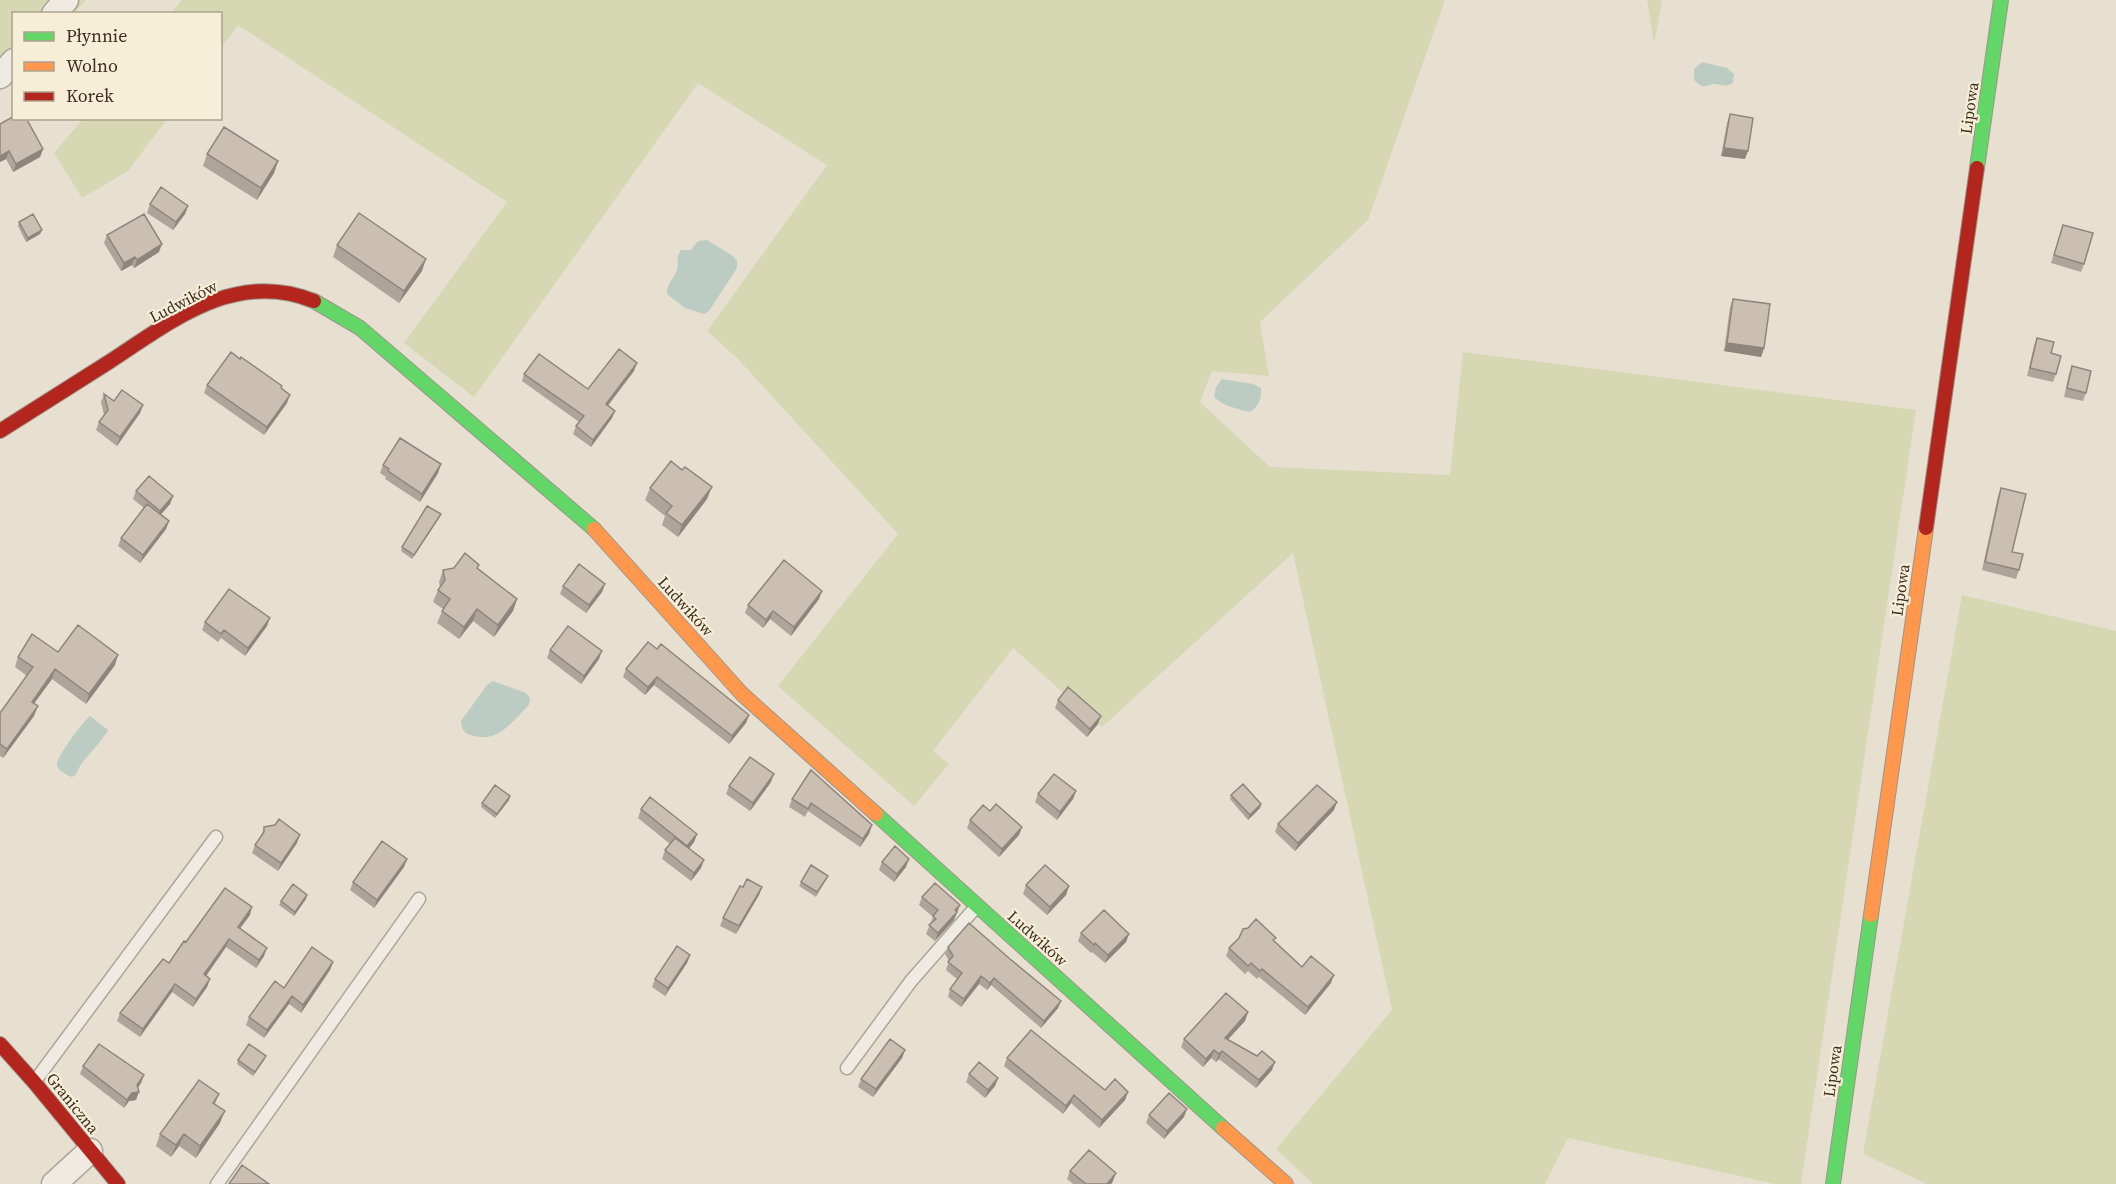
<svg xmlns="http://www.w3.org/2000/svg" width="2116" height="1184" font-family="'Source Serif 4',serif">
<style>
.green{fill:#d6d7b3}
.water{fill:#bcccc2}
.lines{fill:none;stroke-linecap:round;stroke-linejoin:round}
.lane-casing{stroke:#ada599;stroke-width:15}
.street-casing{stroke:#ada599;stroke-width:27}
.fast-casing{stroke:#9c958a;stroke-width:16}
.slow-casing{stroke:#9c958a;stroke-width:16}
.jam-casing{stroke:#9c958a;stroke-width:16}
.lane{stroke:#efebe3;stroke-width:12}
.street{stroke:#efebe3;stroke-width:24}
.fast{stroke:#63d668;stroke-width:14}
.slow{stroke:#ff974d;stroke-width:14}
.jam{stroke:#b3261e;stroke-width:14}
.wall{fill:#afa499}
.shaded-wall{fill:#8e867d}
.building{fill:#cbbfb2;stroke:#8e867d;stroke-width:1.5}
.labels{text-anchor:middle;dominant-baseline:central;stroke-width:4.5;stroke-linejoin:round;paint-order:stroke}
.street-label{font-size:16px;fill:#3d2e20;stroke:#f7eed8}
</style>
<rect width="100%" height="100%" fill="#e7e0d1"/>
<!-- green -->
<path class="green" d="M0,0H86L74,13L14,14L13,81L0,91Z
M182,0H1445L1368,220L1260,322L1269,376L1212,371L1200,402L1270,467L1450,475L1463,352L1916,410L1801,1184H1775L1568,1138L1545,1184H1313L1276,1149L1392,1010L1293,553L1102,727L1013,648L933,751L949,764L914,806L778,686L898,534L738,359L707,331L827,165L698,83L474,397L404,343L507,202L238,25L221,48L220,14H170Z
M1647,0H1662L1654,44Z
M83,119V118L167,119L128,171L82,198L54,153Z
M1962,595L2116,631V1184H1927L1863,1154Z"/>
<!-- water -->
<path class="water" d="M1702,62L1727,68L1734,74L1733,83C1725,88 1722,84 1713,84C1710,85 1706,87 1703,86C1698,85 1697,82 1694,80V69Z
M707,240L733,256L737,261V268L709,311L704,314L685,308L667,294C666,284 674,279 677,270C679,261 675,260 681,250H691L698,241Z
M1222,379L1253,384L1261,388C1262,398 1259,406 1250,412C1238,409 1223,406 1214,397L1216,387Z
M493,681L526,693L530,698L529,705C511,722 499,744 471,735C463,733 462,729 461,721L487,685Z
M90,716L108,730C101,744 78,763 76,775L72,777C67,775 58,771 57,765C56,757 83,722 90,716Z"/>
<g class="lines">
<!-- lane casing -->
<g class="lane-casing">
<path id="lane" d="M847,1068L911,981L976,907
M35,1081L216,837
M217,1184L419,899"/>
</g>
<!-- street casing -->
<g class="street-casing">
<path id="street" d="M54,14L66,0
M0,76L14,61
M54,1184L90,1151"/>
</g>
<!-- fast casing -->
<g class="fast-casing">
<path id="fast" d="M1977,168L2001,0
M314,301L360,328L594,529
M876,814L1223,1128
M1833,1184L1871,915"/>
</g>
<!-- slow casing -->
<g class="slow-casing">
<path id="slow" d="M594,529L742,694L876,814
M1871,915L1926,528
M1223,1128L1286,1184"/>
</g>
<!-- jam casing -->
<g class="jam-casing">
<path id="jam" d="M0,431C36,408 73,385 109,362C172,321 235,269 314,301
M1926,528L1977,168
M0,1044L34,1082L118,1184"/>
</g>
<!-- lane -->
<use href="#lane" class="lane"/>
<!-- street -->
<use href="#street" class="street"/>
<!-- fast -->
<use href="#fast" class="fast"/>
<!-- slow -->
<use href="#slow" class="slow"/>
<!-- jam -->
<use href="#jam" class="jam"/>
</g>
<!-- wall -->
<path class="wall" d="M1730,114L1745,159L1721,156L1727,123Z
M0,124L43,149L40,157L13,172L6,159L0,162Z
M207,154L278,161L274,173L257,200L203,166Z
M150,204L188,206L185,214L173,230L147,213Z
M19,222L42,230L40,234L26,242L18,226Z
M2063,225L2084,264L2081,272L2051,263Z
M107,235L159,252L134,268L132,265L121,271L104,243Z
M337,245L422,271L399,303L333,257Z
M1733,299L1764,348L1761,357L1724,351L1730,307Z
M2037,338L2051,353L2056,374L2053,382L2027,376L2034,346Z
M2072,366L2086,393L2083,401L2064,397L2069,374Z
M634,371L608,406L615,411L612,418L591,447L573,434L576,426L579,422L522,381L524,374L588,389Z
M207,385L281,388L287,403L264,435L204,393Z
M104,394L114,401L143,405L140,413L117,446L96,430L99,422L104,415L101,402Z
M441,464L438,473L420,502L385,479L386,477L380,473L383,465Z
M650,488L707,499L678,537L662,525L665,516L645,500Z
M2001,488L2012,552L2019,570L2016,579L1982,570L1998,496Z
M136,491L173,496L170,504L161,514L169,521L166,529L140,563L118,546L121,538L144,508L133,499Z
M441,514L439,518L412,559L401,551L402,547Z
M478,569L517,599L513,611L494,637L473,621L459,639L437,623L443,609L433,602L438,590L440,587L439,582L443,570Z
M605,584L602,592L586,613L560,594L563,586Z
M819,599L791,636L770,619L763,628L745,613L748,605Z
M205,622L267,626L245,656L221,638L218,642L202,630Z
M657,649L749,715L746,723L729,744L654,685L645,695L623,677L626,669Z
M550,650L599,659L581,684L547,658Z
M58,652L115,665L86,704L52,679L34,703V716L3,758L0,756V713L27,676L15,667L18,657Z
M1058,700L1098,724L1087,737L1055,708Z
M811,770L872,825L869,834L860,847L808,811L805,817L789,807L792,799Z
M771,782L750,811L726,794L729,786Z
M1076,791L1073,799L1057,820L1035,802L1038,794Z
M1231,795L1261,804L1260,808L1248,820L1230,799Z
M510,796L509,800L495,818L481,807L482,803Z
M641,809L697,834L694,842L689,849L701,868L691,881L662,859L665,850L670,844L638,818Z
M1334,810L1295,851L1275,832L1278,824Z
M990,811L1022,827L1019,835L999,857L967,828L970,820Z
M275,825L297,843L278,871L252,853L255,845L261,837L264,827Z
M407,859L404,867L374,908L350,890L353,882Z
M882,862L906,867L894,882L879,870Z
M828,876L826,880L816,897L799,886L801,882Z
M1026,885L1069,886L1066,895L1047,915L1023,894Z
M743,887H762L759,895L736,934L720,926L723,918Z
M922,897L960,905L954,920L935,941L926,934L933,917L919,905Z
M306,899L294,916L279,905L281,901Z
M250,915L240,928L264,956L256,968L226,947L206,976L210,979L207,987L193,1007L172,992L140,1037L117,1021L120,1013L169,963L186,942Z
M1081,933L1129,934L1126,942L1105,963L1092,952L1091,953L1078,941Z
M1275,942L1302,967L1331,983L1305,1015L1259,977L1257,979L1248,971L1245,974L1226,956L1229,948Z
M948,947L1010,959L1061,1001L1058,1008L1041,1028L991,985L987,990L979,984L961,1007L948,997L950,989L957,979L946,970L949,961L945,954Z
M690,955L687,963L665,996L652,987L655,979Z
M333,962L330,970L301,1013L289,1004L264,1038L246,1025L249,1017L284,988Z
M1248,1012L1245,1021L1228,1039L1272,1070L1256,1088L1219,1059L1216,1062L1211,1058L1203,1067L1181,1047L1184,1039Z
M905,1050L902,1058L873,1097L858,1087L861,1079Z
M1007,1058L1105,1090L1128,1092L1125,1100L1099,1128L1071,1103L1063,1114L1004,1066Z
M238,1060H264L253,1076L237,1064Z
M83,1066L144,1075L141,1083L138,1088L136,1100L129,1101L124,1108L80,1074Z
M969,1074L998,1078L995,1086L985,1098L966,1082Z
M219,1094L215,1104L220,1123L196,1158L179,1146L171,1157L156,1146L160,1134Z
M1149,1115L1184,1117L1164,1139L1146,1123Z
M1070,1171L1113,1181L1111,1184H1073L1067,1179Z"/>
<!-- shaded-wall -->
<path class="shaded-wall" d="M1724,148L1748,151L1745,159L1721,156Z
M43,149L40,157L13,172L16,164Z
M9,151L6,159L0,162V156Z
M278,161L274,173L257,200L261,188Z
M188,206L185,214L173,230L176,222Z
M42,230L40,234L26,242L28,238Z
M162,244L159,252L134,268L137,260Z
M135,257L132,265L121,271L124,263Z
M426,259L422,271L399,303L404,291Z
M1727,343L1764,348L1761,357L1724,351Z
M637,363L634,371L603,411L606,404Z
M290,395L287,403L264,435L267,427Z
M143,405L140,413L117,446L120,437Z
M615,411L612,418L591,447L593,440Z
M441,464L438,473L420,502L422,494Z
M712,487L707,499L678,537L682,525Z
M173,496L170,504L157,519L160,511Z
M441,514L439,518L412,559L414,555Z
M169,521L166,529L140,563L143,555Z
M605,584L602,592L586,613L589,605Z
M822,591L819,599L791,636L794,627Z
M517,599L513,611L494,637L498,625Z
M477,609L473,621L459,639L464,627Z
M773,611L770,619L763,628L766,620Z
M270,618L267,626L245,656L248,648Z
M602,651L599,659L581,684L584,676Z
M118,655L115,665L86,704L89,694Z
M55,669L52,679L28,712L32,702Z
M657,677L654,685L645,695L648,687Z
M38,706L34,716L3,758L7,749Z
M749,715L746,723L729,744L732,736Z
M1101,716L1098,724L1087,737L1090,729Z
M774,774L771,782L750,811L753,803Z
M1076,791L1073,799L1057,820L1060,812Z
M510,796L509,800L495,818L497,814Z
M1337,802L1334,810L1295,851L1298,843Z
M1261,804L1260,808L1248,820L1250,815Z
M872,825L869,834L860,847L863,839Z
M1022,827L1019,835L999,857L1002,849Z
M697,834L694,842L684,855L687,846Z
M300,835L297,843L278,871L281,863Z
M407,859L404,867L374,908L377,900Z
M909,859L906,867L894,882L897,874Z
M704,860L701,868L691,881L694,873Z
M1069,886L1066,895L1047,915L1050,907Z
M762,887L759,895L736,934L739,926Z
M307,895L306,899L294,916L295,912Z
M960,905L954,920L935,941L938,933Z
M252,907L250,915L235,935L238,927Z
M1129,934L1126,942L1105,963L1108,955Z
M229,939L226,947L201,983L204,974Z
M267,948L264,956L256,968L259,960Z
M690,955L687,963L665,996L668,988Z
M333,962L330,970L301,1013L303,1005Z
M1334,975L1331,983L1305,1015L1308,1007Z
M981,976L979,984L961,1007L964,999Z
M994,978L991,985L987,990L990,983Z
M210,979L207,987L193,1007L196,999Z
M175,984L172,992L140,1037L143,1029Z
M292,996L289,1004L264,1038L267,1030Z
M1061,1001L1058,1008L1041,1028L1044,1021Z
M1248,1012L1245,1021L1222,1046L1225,1038Z
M905,1050L902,1058L873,1097L876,1089Z
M1214,1050L1211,1058L1203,1067L1206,1059Z
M1222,1051L1219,1059L1216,1062L1219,1054Z
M266,1056L264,1060L253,1076L255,1072Z
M1275,1062L1272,1070L1256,1088L1259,1080Z
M144,1075L141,1083L134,1093L139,1092L136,1100L129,1101L124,1108L127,1100Z
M998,1078L995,1086L985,1098L988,1090Z
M1128,1092L1125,1100L1099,1128L1102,1120Z
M1074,1095L1071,1103L1063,1114L1066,1106Z
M1187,1109L1184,1117L1164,1139L1167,1131Z
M225,1111L220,1123L196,1158L200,1146Z
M184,1134L179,1146L171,1157L176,1145Z
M1116,1173L1113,1181L1111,1184H1107Z"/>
<!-- building -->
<path class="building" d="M1730,114L1753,118L1748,151L1724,148Z
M14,116V118H26L43,149L16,164L9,151L0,156V124Z
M224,127L278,161L261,188L207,154Z
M161,187L188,206L176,222L150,204Z
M359,213L426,259L404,291L337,245Z
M33,214L42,230L28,238L19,222Z
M144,214L162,244L137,260L135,257L124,263L107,235Z
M2063,225L2093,233L2084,264L2054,255Z
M1733,299L1770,304L1764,348L1727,343Z
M2037,338L2054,342L2051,353L2061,356L2056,374L2030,368Z
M619,349L637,363L606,404L615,411L593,440L576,426L584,416L524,374L539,354L588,389Z
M231,352L240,359L241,357L282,386L281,388L290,395L267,427L207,385Z
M2072,366L2091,371L2086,393L2067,388Z
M122,390L143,405L120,437L99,422L108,410L104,394L114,401Z
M400,438L441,464L422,494L388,471L389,469L383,465Z
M671,461L682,470L685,467L712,487L682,525L666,513L672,506L650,488Z
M149,476L173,496L160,511L136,491Z
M2001,488L2026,494L2012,552L2023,554L2019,570L1985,562Z
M147,504L169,521L143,555L121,538Z
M427,506L441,514L414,555L402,547Z
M465,553L479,565L477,568L517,599L498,625L477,609L464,627L442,611L450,599L438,590L445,580L443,570L454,568Z
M784,560L822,591L794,627L773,611L766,620L748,605Z
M579,564L605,584L589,605L563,586Z
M229,589L270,618L248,648L224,630L221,634L205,622Z
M78,625L118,655L89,694L55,669L32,702L38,706L7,749L0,744V713L33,667L18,657L32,634L58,652Z
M568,626L602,651L584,676L550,650Z
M648,642L657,649L661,644L749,715L732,736L657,677L648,687L626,669Z
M1068,687L1101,716L1090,729L1058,700Z
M750,757L774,774L753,803L729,786Z
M811,770L872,825L863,839L811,803L808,809L792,799Z
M1054,774L1076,791L1060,812L1038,794Z
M1243,784L1261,804L1250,815L1231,795Z
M495,785L510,796L497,814L482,803Z
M1317,785L1337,802L1298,843L1278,824Z
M650,797L697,834L687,846L641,809Z
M996,804L1022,827L1002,849L970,820L983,805L990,811Z
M279,819L300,835L281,863L255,845L264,832V827L275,825Z
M675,838L704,860L694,873L665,850Z
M382,841L407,859L377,900L353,882Z
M895,846L909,859L897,874L882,862Z
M811,865L828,876L817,892L801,882Z
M1045,865L1069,886L1050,907L1026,885Z
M747,879L762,887L739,926L723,918L740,886L743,887Z
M935,883L960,905L955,910L957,912L938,933L929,925L936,919L933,916L938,910L922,897Z
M293,884L307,895L295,912L281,901Z
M225,888L252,907L238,927L267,948L259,960L229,939L204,974L210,979L196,999L175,984L143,1029L120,1013L163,959L169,963L184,941L186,942Z
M1104,910L1129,934L1108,955L1095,943L1094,945L1081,933Z
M1256,919L1276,938L1273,940L1302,967L1311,956L1334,975L1308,1007L1262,969L1260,971L1251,963L1248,966L1229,948L1239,938L1243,929L1248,928Z
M969,923L1010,959L1061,1001L1044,1021L994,978L990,983L981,976L964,999L950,989L962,973L948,962L953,956L948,947Z
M677,946L690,955L668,988L655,979Z
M312,947L333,962L303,1005L292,996L267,1030L249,1017L275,981L284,988Z
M1226,993L1248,1012L1225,1038L1257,1056L1262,1051L1275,1062L1259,1080L1222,1051L1219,1054L1214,1050L1206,1059L1184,1039Z
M1031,1030L1105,1090L1115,1079L1128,1092L1102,1120L1074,1095L1066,1106L1007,1058Z
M890,1039L905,1050L876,1089L861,1079Z
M99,1044L144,1075L137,1085L139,1092L132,1093L127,1100L83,1066Z
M249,1044L266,1056L255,1072L238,1060Z
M979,1062L998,1078L988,1090L969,1074Z
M199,1080L219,1094L213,1103L225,1111L200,1146L184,1134L176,1145L160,1134Z
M1169,1093L1187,1109L1167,1131L1149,1115Z
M1089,1150L1116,1173L1107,1184H1086L1070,1171Z
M242,1165L269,1184H229Z"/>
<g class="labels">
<!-- street labels -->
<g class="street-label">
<text transform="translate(1969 108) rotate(-82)">Lipowa</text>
<text transform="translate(183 301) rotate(-27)">Ludwików</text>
<text transform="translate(1900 590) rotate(-82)">Lipowa</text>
<text transform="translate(686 606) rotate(48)">Ludwików</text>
<text transform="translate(1038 938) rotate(42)">Ludwików</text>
<text transform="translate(1832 1071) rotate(-82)">Lipowa</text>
<text transform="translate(73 1103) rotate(51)">Graniczna</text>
</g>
</g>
<!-- legend -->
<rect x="12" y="12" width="210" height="108" fill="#f7eed8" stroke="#ada18e" stroke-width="1.5"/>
<rect x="24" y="32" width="30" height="9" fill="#63d668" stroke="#ada18e" stroke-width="1.5"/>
<text x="66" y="42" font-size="18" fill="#3d2e20">Płynnie</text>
<rect x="24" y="62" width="30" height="9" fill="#ff974d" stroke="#ada18e" stroke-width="1.5"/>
<text x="66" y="72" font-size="18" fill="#3d2e20">Wolno</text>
<rect x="24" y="92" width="30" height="9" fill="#b3261e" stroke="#ada18e" stroke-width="1.5"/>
<text x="66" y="102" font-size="18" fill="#3d2e20">Korek</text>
</svg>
